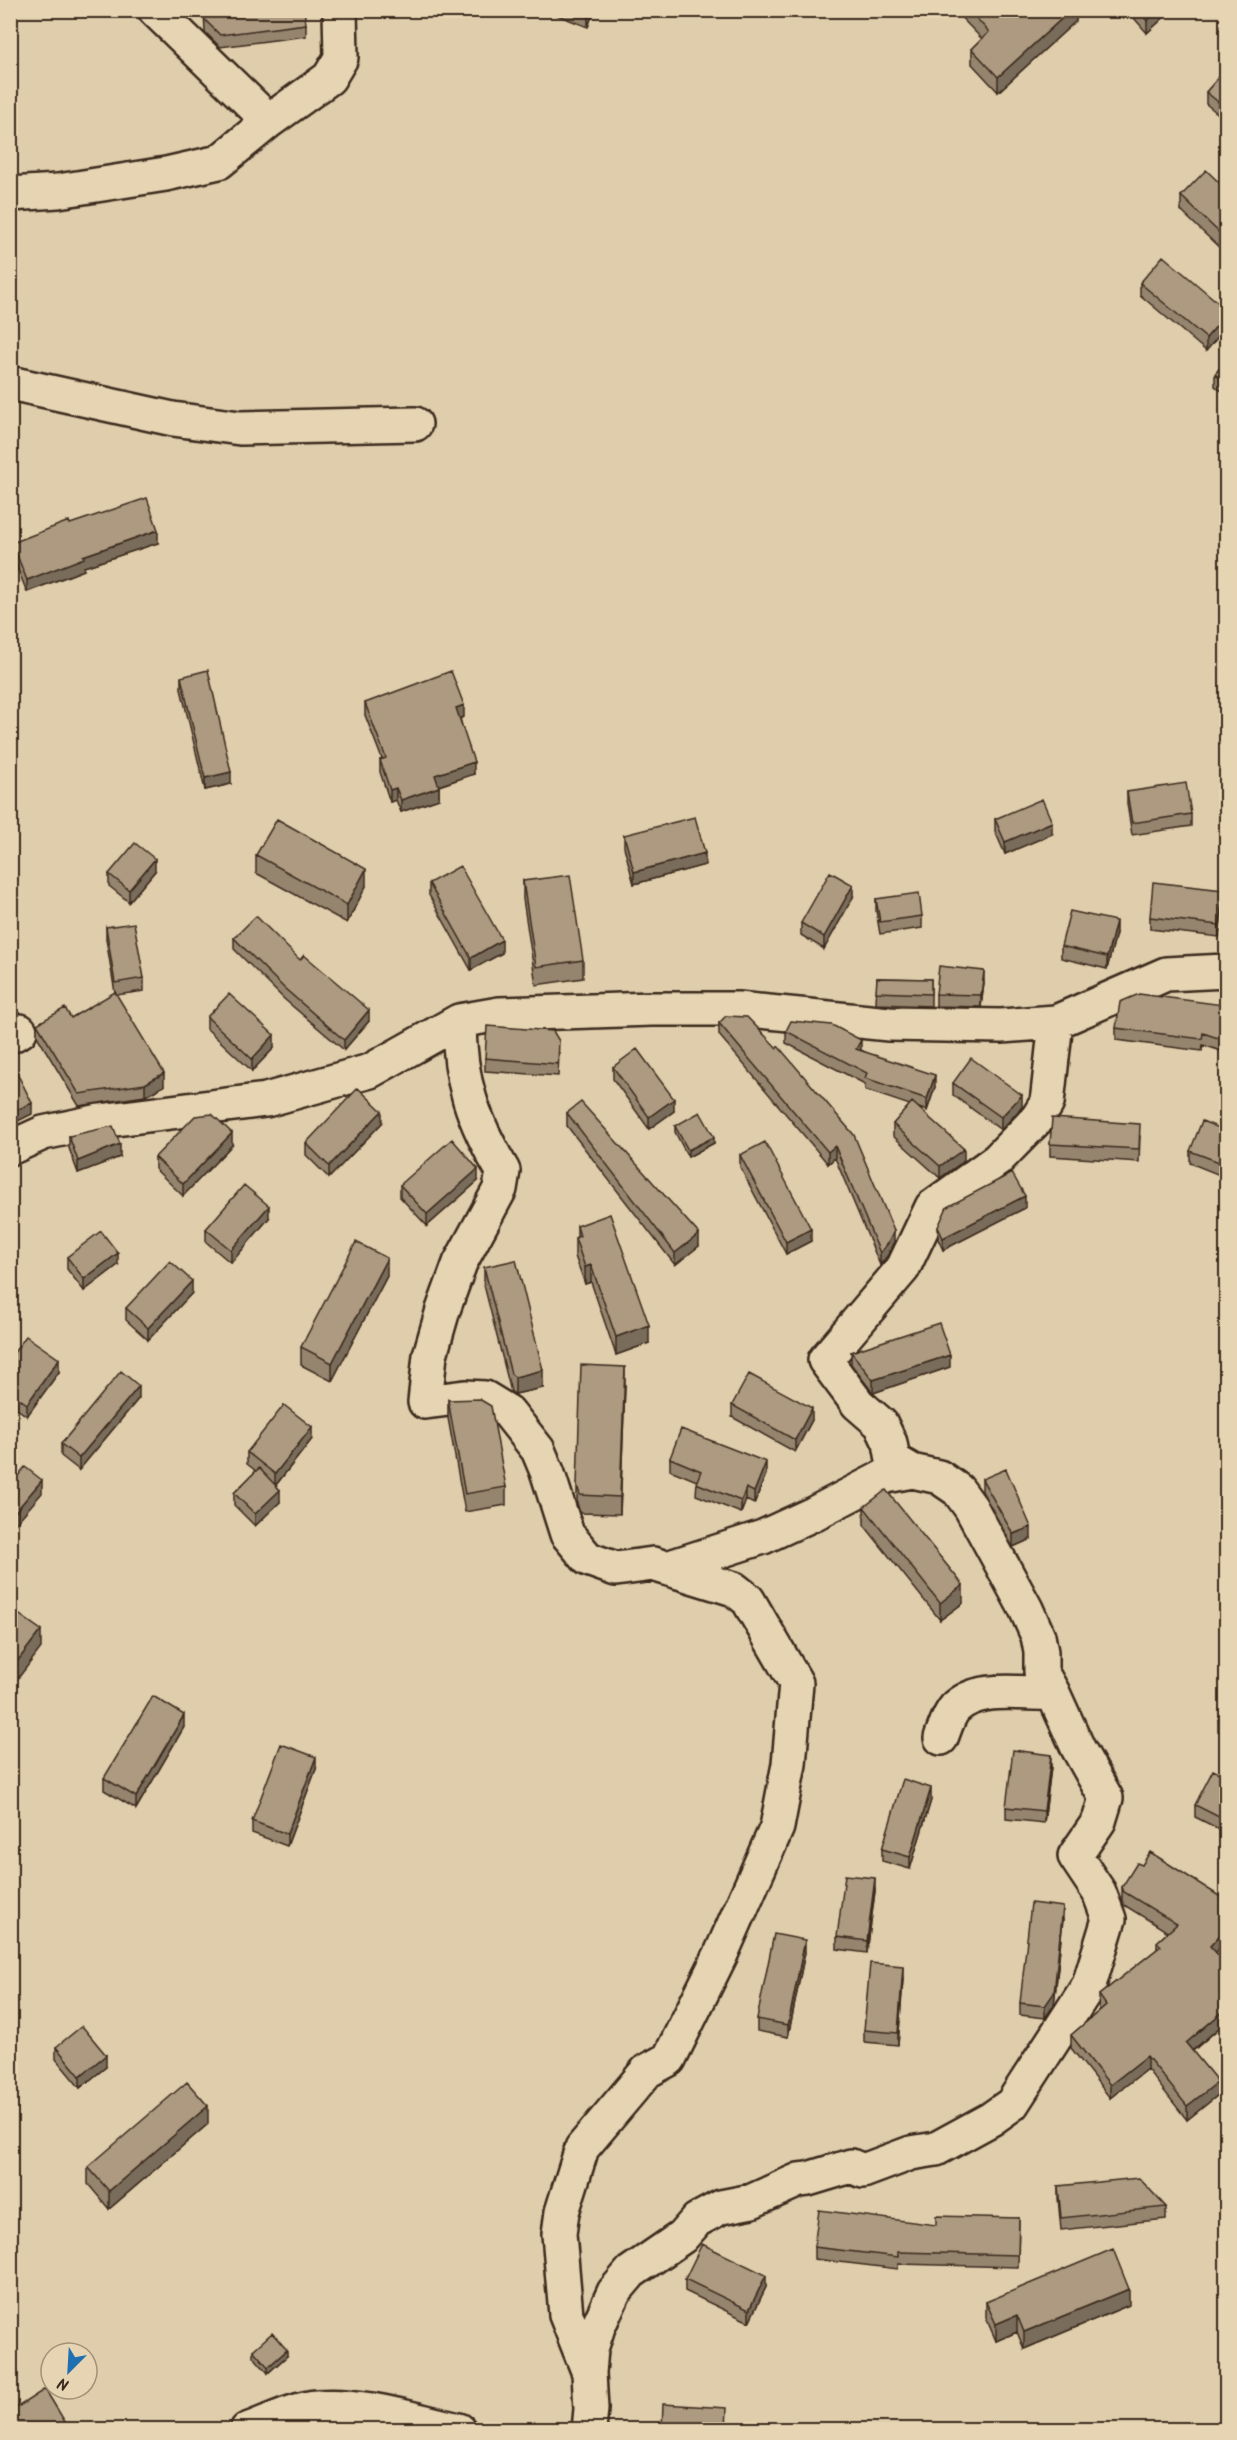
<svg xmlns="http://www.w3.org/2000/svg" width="1237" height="2440" font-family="Kalam,sans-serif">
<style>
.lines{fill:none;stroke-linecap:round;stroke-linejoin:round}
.minor-casing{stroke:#3b2a1e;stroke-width:38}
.minor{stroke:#e7d4b2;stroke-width:33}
.wall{fill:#95846e;stroke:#3b2a1e;stroke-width:1.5}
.shaded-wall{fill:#796c5a;stroke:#3b2a1e;stroke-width:1.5}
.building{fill:#ad9a80;stroke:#3b2a1e;stroke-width:1.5}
</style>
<rect width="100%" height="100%" fill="#e0cdac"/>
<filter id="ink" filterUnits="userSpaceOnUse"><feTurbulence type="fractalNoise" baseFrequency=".0167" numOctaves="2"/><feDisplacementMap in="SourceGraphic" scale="12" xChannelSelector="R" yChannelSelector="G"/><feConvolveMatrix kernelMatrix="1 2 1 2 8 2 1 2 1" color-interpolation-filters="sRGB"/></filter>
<g filter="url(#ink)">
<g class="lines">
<!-- minor casing -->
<g class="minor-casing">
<path id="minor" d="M155,10L269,121
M10,194L58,191L166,174L219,162L269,121L329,78L341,58L340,10
M10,383L173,419L240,428L415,424
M459,1021C459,1080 473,1121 503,1171L500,1189L460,1263L443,1310L430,1355L425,1402L465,1397L485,1398L508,1412L538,1450L548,1474L567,1534L588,1559L616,1569L653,1564L734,1589L748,1600L796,1683L789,1764L777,1827L721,1954L669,2059L647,2071L582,2148L562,2212L559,2234L566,2315L589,2373L591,2409L589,2430
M10,1036L20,1031
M10,1148L43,1133L100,1121L266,1100L370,1071L459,1021L499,1014L652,1009H738L889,1024L1001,1026L1056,1022L1166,974L1226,971
M667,1568L763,1537L813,1514L886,1476L912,1471
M941,1738C945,1728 948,1716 955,1708C979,1684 1023,1695 1053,1693
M589,2373L591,2349L598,2327L614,2292L631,2272L682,2237L697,2220L721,2207L752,2201L799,2180L808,2179L851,2166L863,2171L911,2153L936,2149L991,2119L1012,2104L1089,1985L1109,1919L1099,1892L1075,1856L1099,1821L1106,1798L1078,1748L1053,1693L1041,1672V1652L1038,1636L1026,1609L971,1508L958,1490L939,1477L912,1471L893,1460L890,1443L881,1424L858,1404L825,1360L903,1268L932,1207L997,1160L1037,1119L1047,1103L1056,1022
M247,2430C269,2422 294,2409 317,2407C365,2403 413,2420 459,2430"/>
</g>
<!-- minor -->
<use href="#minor" class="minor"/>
</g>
<!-- wall -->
<path class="wall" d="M204,10L306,24V36L220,47L205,32Z
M544,10H594L588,27Z
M619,10H636L634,16Z
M954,10H1008L1011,13L1076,10V21L998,92L972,64V49L982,39Z
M1127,10H1172L1147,33Z
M1227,68V121L1206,104V92Z
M1227,190V255L1181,211V196Z
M1140,283L1227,310V326L1206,351L1140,295Z
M1227,359V395L1215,386V374Z
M70,524L158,543L84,567V570L27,592L12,555V543Z
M181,677L231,784L205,790L181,689Z
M365,703L464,717L460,718L474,774L439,786V799L401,812L396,800L390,802L380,772V760L382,759L365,715Z
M1127,792L1191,814V826L1132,835L1127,804Z
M995,819L1052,834L1005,854L995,831Z
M624,835L705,865L634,884L624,847Z
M256,855L366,886L347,923L256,873Z
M155,871L129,902L109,886V874Z
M523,881L583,960V978L536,985L523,899Z
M429,883L502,953L471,970L429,895Z
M853,897L824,949L801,935V923Z
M876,899L922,916V928L880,934L876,911Z
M1223,902L1219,937L1150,929V917Z
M106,927L144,978V991L116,995L164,1086L145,1096L79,1106L37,1036V1024L71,1018L115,993L106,939Z
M1116,933L1107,969L1061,958V946Z
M234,938L300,960L369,1021L344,1050L284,999L234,949Z
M877,978L931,979V1006L876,1004Z
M984,983L981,1007L936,1006V994Z
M1227,1003V1053L1203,1045L1202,1051L1116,1040V1028L1223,1005Z
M207,1017L274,1048L252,1071L207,1029Z
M719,1023L777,1048L894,1243L888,1255L880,1265L835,1158L828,1164L719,1035Z
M786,1031L861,1050L935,1087L927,1111L919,1108L964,1161L940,1178L893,1136V1124L910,1105L865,1090V1084L786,1043Z
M559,1053L558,1076L485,1071V1058Z
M613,1067L674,1111L649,1129L613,1079Z
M953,1083L1022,1107L1001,1130L953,1095Z
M567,1113L699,1246L675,1265L567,1126Z
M382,1123L329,1178L306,1155V1143Z
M675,1126L714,1143L688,1157L675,1132Z
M1227,1131V1178L1190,1163V1151Z
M69,1136L120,1157L78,1173L69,1148Z
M1140,1136L1139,1162L1050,1156V1144Z
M232,1145L183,1196L155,1169V1157Z
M740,1155L811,1241L786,1254L740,1167Z
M478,1181L427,1226L400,1197V1185Z
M1025,1208L943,1250L938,1239V1227Z
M269,1218L231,1263L206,1242V1229Z
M577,1226L649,1343L616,1355L591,1282L585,1284L575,1256V1238L577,1237Z
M67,1257L118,1265L84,1291L67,1269Z
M484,1267L543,1388L515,1394L511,1392L484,1285Z
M387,1276L332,1381L301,1365V1347Z
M192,1293L148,1340L126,1320V1308Z
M851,1352L950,1367L873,1393L851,1364Z
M10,1358L59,1372L27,1416L10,1404Z
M625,1385L620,1514L580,1513L577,1503V1485Z
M139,1398L79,1470L61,1456V1444Z
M448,1400L506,1487V1505L465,1512L448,1418Z
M732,1405L812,1420L795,1452L732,1417Z
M312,1439L276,1485L280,1502L255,1526L234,1505V1493L256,1471L247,1464V1452Z
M670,1458L766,1474L754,1504L746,1500L741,1513L696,1495L697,1481L670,1470Z
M982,1479L1031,1539L1013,1547L982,1491Z
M864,1507L963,1603L940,1620L864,1525Z
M1227,1706V1736L1218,1731V1720Z
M184,1727L136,1809L104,1790V1778Z
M1051,1767L1044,1823L1006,1819V1807Z
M316,1769L287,1846L252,1833V1821Z
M1227,1777V1833L1195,1817V1805Z
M931,1800L910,1869L882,1861V1849Z
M1142,1865L1227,1901V1940L1216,1952L1227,1965V2021L1193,2051L1218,2095L1187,2120L1147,2069L1110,2098L1071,2048V2035L1100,2010L1099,2009V1995L1157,1949V1942L1168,1932L1124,1905L1122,1900V1887Z
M875,1891L867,1953L837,1949V1937Z
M1063,1919L1054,2005L1045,2018L1020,2015V2003Z
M805,1952L788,2037L757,2031V2019Z
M903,1979L898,2045L864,2042V2030Z
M56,2047L106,2067L80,2088L56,2059Z
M208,2124L109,2209L88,2184V2167Z
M1058,2186L1166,2207V2219L1061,2230L1058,2198Z
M1019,2218L1018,2267L898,2264V2269L814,2259V2247L936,2225Z
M685,2279L766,2287L749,2322L685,2291Z
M986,2302L1129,2305L1024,2349L1017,2332L996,2341L986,2318Z
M253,2350L287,2356L268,2373L253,2356Z
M10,2412L70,2430L11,2428L10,2427Z"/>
<!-- shaded-wall -->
<path class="shaded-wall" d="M590,10H594L588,27V16Z
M1071,10H1076V21L998,92V77Z
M1159,10H1172L1147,33V21Z
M1227,314V326L1206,351V338Z
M158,530V543L84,567V570L27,592V580L83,556Z
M464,705V717L456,720V708Z
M474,762V774L435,787V775Z
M231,772V784L205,790V778Z
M439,787V799L401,812V800Z
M396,788V800L390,802V790Z
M1052,822V834L1005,854V842Z
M705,853V865L634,884V872Z
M155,859V871L129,902V890Z
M366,869V886L347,923V905Z
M853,885V897L824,949V937Z
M1223,890V902L1219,937V925Z
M1116,921V933L1107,969V957Z
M502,940V953L471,970V958Z
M984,971V983L981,1007V995Z
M369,1010V1021L344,1050V1040Z
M274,1035V1048L252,1071V1059Z
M861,1040V1052L856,1049Z
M164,1073V1086L145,1096V1084Z
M935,1075V1087L927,1111V1099Z
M1022,1095V1107L1001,1130V1117Z
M674,1099V1111L649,1129V1117Z
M32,1103V1114L10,1125V1113Z
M382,1111V1123L329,1178V1166Z
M232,1133V1145L183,1196V1184Z
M714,1137V1143L688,1157V1150Z
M120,1144V1157L78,1173V1161Z
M835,1146V1158L828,1164V1152Z
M964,1149V1161L940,1178V1166Z
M478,1169V1181L427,1226V1214Z
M1025,1196V1208L943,1250V1238Z
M269,1206V1218L231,1263V1250Z
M811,1229V1241L786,1254V1242Z
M894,1231V1243L888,1255L880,1265V1253Z
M699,1234V1246L675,1265V1253Z
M118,1253V1265L84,1291V1279Z
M387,1258V1276L332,1381V1363Z
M591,1265V1282L585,1284V1267Z
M192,1281V1293L148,1340V1328Z
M649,1325V1343L616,1355V1337Z
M950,1355V1367L873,1393V1380Z
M59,1359V1372L27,1416V1404Z
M625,1367V1385L620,1514V1497Z
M543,1370V1388L515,1394V1377Z
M139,1386V1398L79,1470V1458Z
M812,1408V1420L795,1452V1440Z
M312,1427V1439L275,1486V1474Z
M766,1462V1474L754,1504V1492Z
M42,1480V1493L10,1530V1518Z
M746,1488V1500L741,1513V1501Z
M280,1490V1502L255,1526V1514Z
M1031,1527V1539L1013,1547V1534Z
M963,1585V1603L940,1620V1603Z
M41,1630V1648L10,1689V1671Z
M184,1715V1727L136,1809V1797Z
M1051,1755V1767L1044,1823V1811Z
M316,1757V1769L287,1846V1834Z
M931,1788V1800L910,1869V1857Z
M875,1878V1891L867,1953V1941Z
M1063,1907V1919L1054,2005L1045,2018V2006Z
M1227,1927V1940L1210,1959V1946Z
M805,1940V1952L788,2037V2025Z
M903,1966V1979L898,2045V2033Z
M1227,2008V2021L1186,2056V2043Z
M106,2055V2067L80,2088V2076Z
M1147,2056V2069L1110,2098V2085Z
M1218,2082V2095L1187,2120V2106Z
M208,2106V2124L109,2209V2191Z
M766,2275V2287L749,2322V2310Z
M1129,2289V2305L1024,2349V2332Z
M1017,2315V2332L996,2341V2324Z
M287,2350V2356L268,2373V2367Z"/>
<!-- building -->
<path class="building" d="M204,10H304L306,24L220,35L205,20Z
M573,10H590L588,16Z
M969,10H1008L1011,13L1014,10H1071L998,77L972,49L989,32Z
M1138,10H1159L1147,21Z
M1227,68V109L1206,92Z
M1206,170L1227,190V240L1181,196Z
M1163,256L1227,310V314L1206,338L1140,283Z
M1227,359V383L1215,374Z
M147,498L158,530L83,556L84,558L27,580L12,543L69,521L70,524Z
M208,670L231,772L205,778L181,677Z
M451,671L464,705L456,708L474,762L435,775L439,787L401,800L396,788L390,790L380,760L386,758L365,703Z
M1186,783L1191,814L1132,823L1127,792Z
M1042,799L1052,822L1005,842L995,819Z
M695,817L705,853L634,872L624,835Z
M277,819L366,869L347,905L256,855Z
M135,843L155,859L129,890L109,874Z
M460,866L502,940L471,958L429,883Z
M830,872L853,885L824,937L801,923Z
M570,875L583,960L536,967L523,881Z
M1153,882L1223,890L1219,925L1150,917Z
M919,893L922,916L880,922L876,899Z
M1070,911L1116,921L1107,957L1061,946Z
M256,916L300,960L304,955L369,1010L344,1040L284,988L234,938Z
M134,923L144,978L115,983L106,927Z
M939,966L984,971L981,995L936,994Z
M877,978L931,979V994L876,992Z
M115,992L164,1073L145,1084L79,1094L37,1024L65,1008L71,1018Z
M229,994L274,1035L252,1059L207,1017Z
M1139,994L1223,1005L1224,1002L1227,1003V1041L1203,1033L1202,1039L1116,1028L1120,1002Z
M726,1016L747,1017L777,1048L778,1046L854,1135L894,1231L888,1243L880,1253L835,1146L828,1152L719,1023Z
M791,1021L832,1025L861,1040L856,1049L935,1075L927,1099L865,1078L867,1073L786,1031Z
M487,1026L553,1031L559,1041L558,1064L485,1058Z
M637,1049L674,1099L649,1117L613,1067Z
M971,1058L1022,1095L1001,1117L953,1083Z
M15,1069L32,1103L10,1113V1072Z
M358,1088L382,1111L329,1166L306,1143Z
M581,1102L699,1234L675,1253L567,1113Z
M912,1102L964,1149L940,1166L893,1124Z
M700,1112L714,1137L688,1150L675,1126Z
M212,1114L232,1133L183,1184L155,1157L195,1116Z
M1052,1118L1140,1124L1139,1149L1050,1144Z
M1202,1121L1227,1131V1165L1190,1151Z
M113,1126L120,1144L78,1161L69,1136Z
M452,1139L478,1169L427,1214L400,1185Z
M765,1142L811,1229L786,1242L740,1155Z
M1012,1173L1025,1196L943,1238L938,1227L947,1207Z
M244,1185L269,1206L231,1250L206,1229Z
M610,1214L649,1325L616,1337L591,1265L585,1267L575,1238L580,1236L577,1226Z
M101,1231L118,1253L84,1279L67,1257Z
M356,1242L387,1258L332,1363L301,1347Z
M516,1260L543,1370L515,1377L511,1374L484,1267Z
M170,1261L192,1281L148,1328L126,1308Z
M939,1323L950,1355L873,1380L851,1352Z
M26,1336L59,1359L27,1404L10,1392V1358Z
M581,1365L625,1367L620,1497L580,1495L577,1485Z
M121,1371L139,1386L79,1458L61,1444Z
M749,1374L812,1408L795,1440L732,1405Z
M479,1399L491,1406L506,1487L465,1494L448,1400Z
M284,1405L312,1427L275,1474L247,1452Z
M681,1429L766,1462L754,1492L746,1488L741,1501L696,1483L701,1471L670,1458Z
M25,1467L42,1480L10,1518V1476L16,1478Z
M259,1468L280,1490L255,1514L234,1493Z
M1006,1469L1031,1527L1013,1534L982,1479Z
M886,1490L963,1585L940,1603L864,1507Z
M10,1608L41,1630L10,1671Z
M153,1696L184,1715L136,1797L104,1778Z
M1227,1706V1725L1218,1720Z
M281,1744L316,1757L287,1834L252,1821Z
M1013,1750L1051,1755L1044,1811L1006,1807Z
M1213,1770L1227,1777V1821L1195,1805Z
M903,1779L931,1788L910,1857L882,1849Z
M1150,1852L1227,1901V1927L1210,1946L1227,1965V2008L1186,2043L1218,2082L1187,2106L1147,2056L1110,2085L1071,2035L1106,2005L1099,1995L1161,1946L1157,1942L1177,1924L1124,1892L1122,1887L1137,1863L1142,1865Z
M845,1875L875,1878L867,1941L837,1937Z
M1031,1903L1063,1907L1054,1993L1045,2006L1020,2003Z
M774,1934L805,1940L788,2025L757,2019Z
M870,1963L903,1966L898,2033L864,2030Z
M82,2026L106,2055L80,2076L56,2047Z
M187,2082L208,2106L109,2191L88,2167Z
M1139,2178L1166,2207L1061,2218L1058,2186Z
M819,2210L936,2225V2216L1019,2218L1018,2255L898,2252V2257L814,2247Z
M702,2244L766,2275L749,2310L685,2279Z
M1113,2249L1129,2289L1024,2332L1017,2315L996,2324L986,2302Z
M272,2333L287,2350L268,2367L253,2350Z
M45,2389L70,2430H10L17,2426L10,2415V2412Z
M663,2404L727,2408L726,2430H662Z"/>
</g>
<!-- margin -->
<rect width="1237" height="2440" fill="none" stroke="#e7d4b2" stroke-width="36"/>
<rect x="18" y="18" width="1201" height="2404" fill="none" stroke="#3b2a1e" stroke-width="2" filter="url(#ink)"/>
<!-- north arrow -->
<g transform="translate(69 2371) rotate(204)"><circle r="28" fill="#e7d4b2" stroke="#a29077" stroke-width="1.5"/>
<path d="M0-4.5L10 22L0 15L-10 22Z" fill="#1f6fb2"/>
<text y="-9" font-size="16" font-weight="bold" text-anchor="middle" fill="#3b2a1e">N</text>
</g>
</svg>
